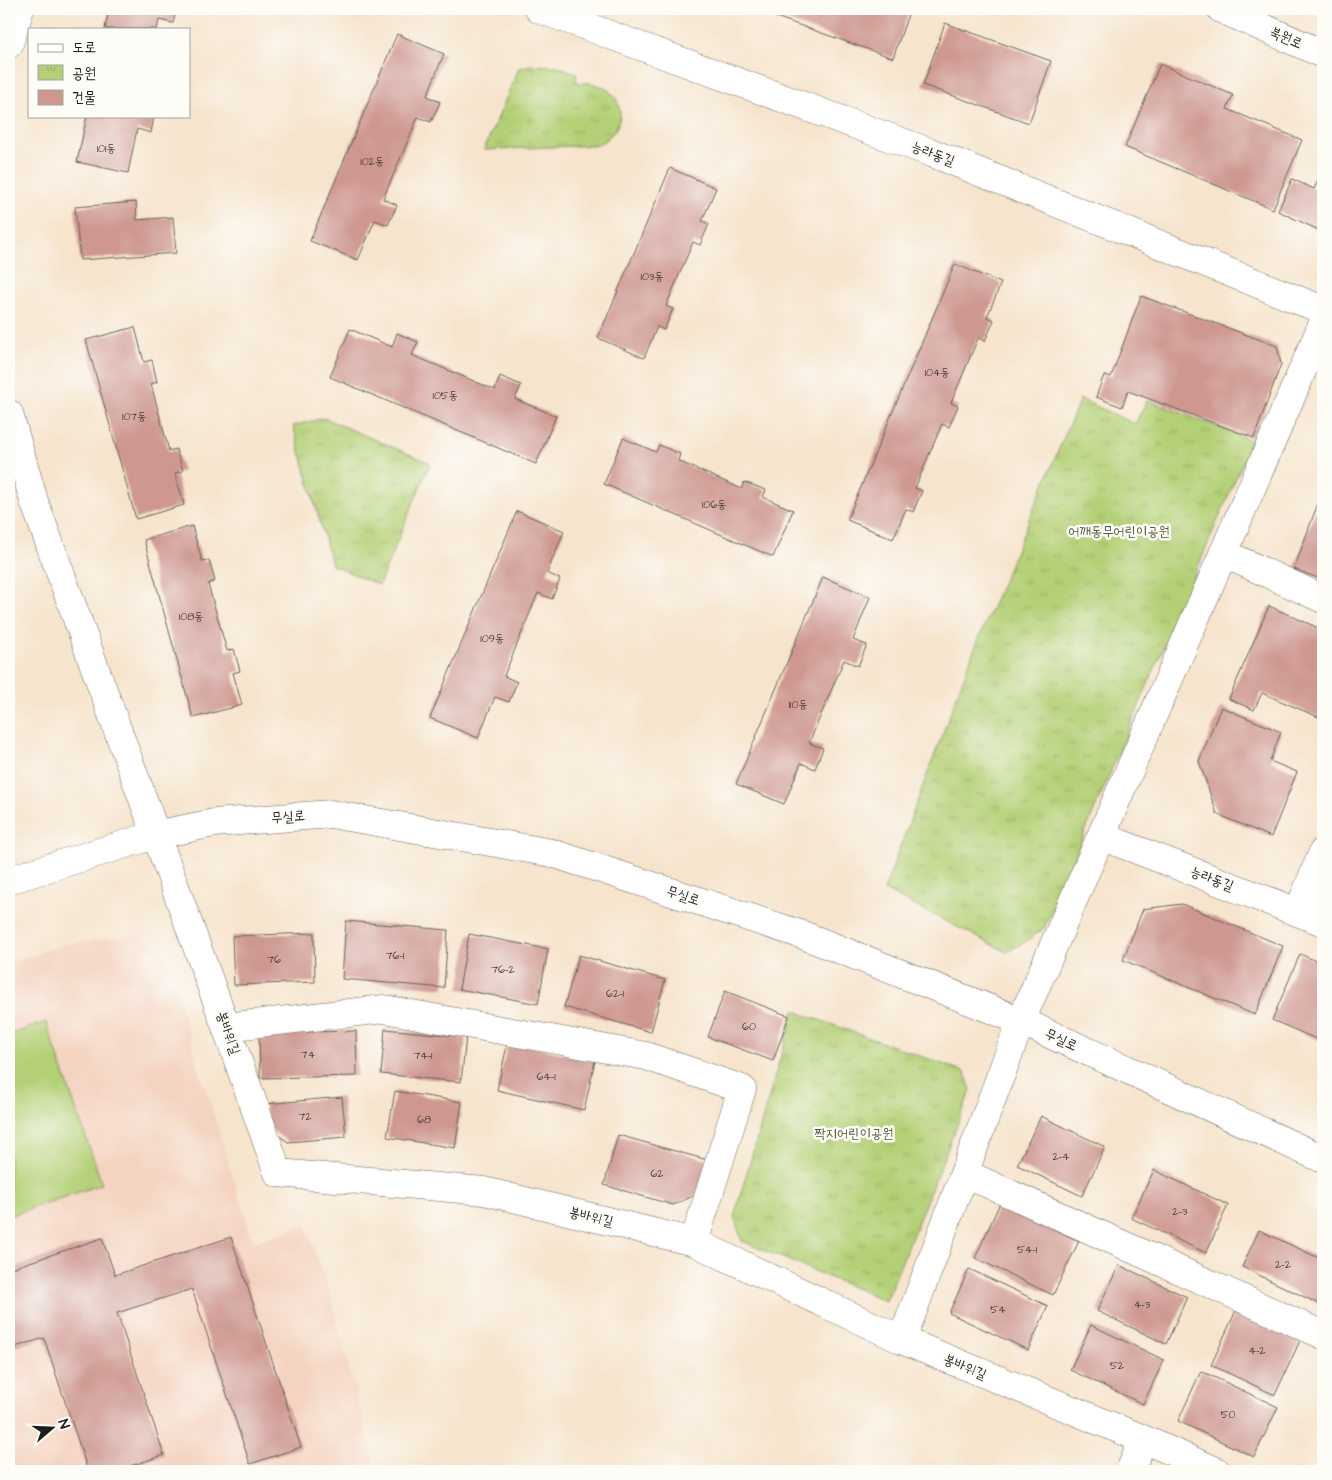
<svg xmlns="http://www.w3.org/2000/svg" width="1332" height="1480" font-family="'Architects Daughter','Poor Story',sans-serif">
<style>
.built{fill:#f4d3c0}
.grass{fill:#b4d076;stroke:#687649}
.park{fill:url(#park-tufts);stroke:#687649}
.building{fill:#ce9891}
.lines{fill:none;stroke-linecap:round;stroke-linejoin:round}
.minor-casing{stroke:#68625a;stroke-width:29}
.minor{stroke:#fff;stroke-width:28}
.labels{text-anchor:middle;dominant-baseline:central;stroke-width:5;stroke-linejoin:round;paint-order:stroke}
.number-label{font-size:11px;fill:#483b39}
.street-label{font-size:14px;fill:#1c1c1c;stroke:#fdfcf7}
.park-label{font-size:14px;fill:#515b3c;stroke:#fdfcf7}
</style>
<defs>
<pattern id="park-tufts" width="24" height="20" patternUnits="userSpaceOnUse" patternTransform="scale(1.25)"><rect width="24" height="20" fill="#b4d076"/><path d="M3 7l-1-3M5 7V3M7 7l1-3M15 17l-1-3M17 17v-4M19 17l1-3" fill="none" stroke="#9ab266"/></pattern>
</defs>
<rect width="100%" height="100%" fill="#fdfcf7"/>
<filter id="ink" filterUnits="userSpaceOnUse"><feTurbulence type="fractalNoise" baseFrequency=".02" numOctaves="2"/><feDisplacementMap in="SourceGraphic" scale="10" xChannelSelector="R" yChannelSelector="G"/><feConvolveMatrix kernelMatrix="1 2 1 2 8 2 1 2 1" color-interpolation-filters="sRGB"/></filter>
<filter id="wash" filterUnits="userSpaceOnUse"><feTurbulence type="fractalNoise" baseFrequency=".0096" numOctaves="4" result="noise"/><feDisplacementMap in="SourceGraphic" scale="20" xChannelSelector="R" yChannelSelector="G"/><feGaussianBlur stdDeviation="1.12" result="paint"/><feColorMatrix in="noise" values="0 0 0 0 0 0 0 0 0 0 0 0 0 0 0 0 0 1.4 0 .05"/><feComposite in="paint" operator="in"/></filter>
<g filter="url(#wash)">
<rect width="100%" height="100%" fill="#f6e4cc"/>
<!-- built -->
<path class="built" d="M138,934L163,950L253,1242L306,1225L331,1297L376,1471H9V963L61,945Z"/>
<!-- grass -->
<path class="grass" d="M46,1022L102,1184L9,1216V1035Z"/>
<!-- park -->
<path class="park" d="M532,65L557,66L576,73L577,83C621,78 637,125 597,145L484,150L519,68Z
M1080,399L1135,424L1147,400L1252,440L1044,928L1025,942L1007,952L884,890L972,655Z
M324,418L430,463L379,585L332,565L293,426Z
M794,1011L965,1072L971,1090L886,1301L742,1241L734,1217Z"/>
<g id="blocks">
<!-- building -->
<path class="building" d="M109,9H177L173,23L159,20L157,29H105Z
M776,9H910L893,58L773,16Z
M945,23L1051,61L1029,123L923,85Z
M397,34L444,54L427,96L440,102L431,122L418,117L383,199L397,205L388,225L375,220L358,260L310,241Z
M1160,64L1233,95L1227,109L1302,140L1273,209L1125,147Z
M87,116H154L151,133L137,129L128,173L77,162Z
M670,168L716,188L702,221L709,224L700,245L693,242L666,306L673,309L664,330L657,327L644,358L598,338Z
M1323,170V232L1278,211L1292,179L1314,189Z
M136,202L137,220L173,217L176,253L80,260L75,207Z
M955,264L1001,283L987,317L994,320L985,341L978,338L951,403L958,406L949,427L942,424L915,488L922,491L913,512L906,509L893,539L847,520Z
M1141,296L1277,346L1281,364L1254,438L1128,391L1122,407L1096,397L1104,375L1111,377Z
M135,327L144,362L152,360L157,382L151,384L169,451L176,449L183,471L175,473L184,505L136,519L86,340Z
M350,329L392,347L397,333L418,342L412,355L495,390L500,376L521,385L515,399L556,416L536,464L330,377Z
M623,438L656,452L659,445L680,454L678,461L742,489L744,482L766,490L763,497L793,510L773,557L604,484Z
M1323,489V580L1294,569Z
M517,511L564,531L547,573L560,579L552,599L538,593L504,676L517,682L509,702L495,697L478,738L430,718Z
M192,526L202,561L209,560L215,581L208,584L227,651L234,649L240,671L233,673L242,705L193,718L144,540Z
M823,577L870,597L853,640L867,645L858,666L844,660L809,743L823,748L815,769L801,763L784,804L736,784Z
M1269,606L1323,630V719L1262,693L1254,710L1229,699Z
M1221,707L1281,732L1270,761L1297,772L1271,837L1217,814L1199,761Z
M1182,904L1283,946L1255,1015L1123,960L1143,909Z
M346,921L448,930L444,988L342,979Z
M314,933L315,982L234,985L232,936Z
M469,934L548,949L538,1004L459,989Z
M1300,954L1323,964V1042L1272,1020Z
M579,955L665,980L651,1032L564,1007Z
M725,991L789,1016L773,1061L708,1037Z
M385,1029L466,1037L461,1082L381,1074Z
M356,1031L357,1076L260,1078L259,1033Z
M508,1041L595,1061L584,1110L497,1090Z
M395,1091L462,1102L455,1148L387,1137Z
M342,1097L346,1137L288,1142L267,1127L265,1104Z
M1041,1116L1105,1147L1082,1196L1017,1165Z
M618,1135L711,1161L702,1192L673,1205L604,1185Z
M1154,1170L1228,1205L1206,1253L1131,1218Z
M1000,1203L1079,1241L1053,1295L975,1258Z
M1259,1230L1323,1260V1295L1319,1304L1242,1267Z
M231,1237L301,1447L250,1464L192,1289L117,1313L164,1455L115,1471H88L44,1338L9,1349V1269L102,1238L115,1275Z
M1119,1265L1187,1297L1166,1344L1097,1311Z
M969,1269L1048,1306L1028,1350L949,1313Z
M1239,1304L1303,1334L1275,1395L1211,1365Z
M1091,1325L1164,1360L1143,1404L1070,1370Z
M1201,1371L1278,1407L1254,1457L1178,1421Z"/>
</g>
</g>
<g filter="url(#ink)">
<use href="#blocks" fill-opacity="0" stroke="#68625a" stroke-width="1"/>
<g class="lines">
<!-- minor casing -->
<g class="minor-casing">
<path id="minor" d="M539,9L932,153L1323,310
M1221,9L1323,54
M9,44L20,9
M9,414L34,501L216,999L278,1173L484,1191L694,1242L902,1340L1143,1439L1216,1471
M1223,553L1323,599
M1101,836L1323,922
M9,880L155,835L214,823L331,814L552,853L803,935L1021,1021L1323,1159
M1298,912L1323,852
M226,1027L384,1009L646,1056L742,1089L694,1242
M964,1173L1323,1335
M902,1340L1021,1021L1323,323
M1130,1471L1143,1439"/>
</g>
<!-- minor -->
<use href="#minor" class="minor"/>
</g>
</g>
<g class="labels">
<!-- number labels -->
<g class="number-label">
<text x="106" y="148">101동</text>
<text x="372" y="161">102동</text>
<text x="652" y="276">103동</text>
<text x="937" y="372">104동</text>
<text x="445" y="395">105동</text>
<text x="134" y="416">107동</text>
<text x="714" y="504">106동</text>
<text x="191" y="616">108동</text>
<text x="492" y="638">109동</text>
<text x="798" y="704">110동</text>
<text x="395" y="955">76-1</text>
<text x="274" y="959">76</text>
<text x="503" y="969">76-2</text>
<text x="615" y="993">62-1</text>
<text x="749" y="1026">60</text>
<text x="308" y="1054">74</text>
<text x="423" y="1055">74-1</text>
<text x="546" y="1076">64-1</text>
<text x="305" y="1116">72</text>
<text x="424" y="1119">68</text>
<text x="1061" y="1156">2-4</text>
<text x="657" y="1173">62</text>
<text x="1180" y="1211">2-3</text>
<text x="1027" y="1249">54-1</text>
<text x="1283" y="1264">2-2</text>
<text x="1142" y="1304">4-3</text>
<text x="998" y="1309">54</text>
<text x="1257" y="1350">4-2</text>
<text x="1117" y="1365">52</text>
<text x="1228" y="1414">50</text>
</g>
<!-- street labels -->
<g class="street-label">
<text transform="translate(1286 38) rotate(24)">북원로</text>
<text transform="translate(933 154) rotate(21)">능라동길</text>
<text transform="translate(288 817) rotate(-4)">무실로</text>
<text transform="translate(1212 879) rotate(21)">능라동길</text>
<text transform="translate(683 896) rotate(18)">무실로</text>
<text transform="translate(228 1033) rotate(71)">봉바위길</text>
<text transform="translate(1061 1040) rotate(25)">무실로</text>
<text transform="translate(591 1217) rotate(14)">봉바위길</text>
<text transform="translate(965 1367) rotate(23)">봉바위길</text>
</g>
<!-- park labels -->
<g class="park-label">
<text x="1119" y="532">어깨동무어린이공원</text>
<text x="854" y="1134">짝지어린이공원</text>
</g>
</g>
<!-- margin -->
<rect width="1332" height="1480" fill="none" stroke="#fdfcf7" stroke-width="30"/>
<!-- legend -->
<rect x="28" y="28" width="162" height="90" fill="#fdfcf7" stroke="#a3a29f"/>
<rect x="38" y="44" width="25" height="8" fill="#ffffff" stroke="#a3a29f"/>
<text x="72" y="52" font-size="15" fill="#1c1c1c">도로</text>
<rect x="38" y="65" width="25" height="15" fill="url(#park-tufts)" stroke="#a3a29f"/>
<text x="72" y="78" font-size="15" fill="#1c1c1c">공원</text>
<rect x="38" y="90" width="25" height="15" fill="#ce9891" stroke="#a3a29f"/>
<text x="72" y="102" font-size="15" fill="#1c1c1c">건물</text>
<!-- north arrow -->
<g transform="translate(52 1428) rotate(71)" stroke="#fdfcf7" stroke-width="4" paint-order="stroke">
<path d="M0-4L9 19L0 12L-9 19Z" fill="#1c1c1c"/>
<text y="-8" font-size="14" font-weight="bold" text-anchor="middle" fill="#1c1c1c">N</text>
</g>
</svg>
